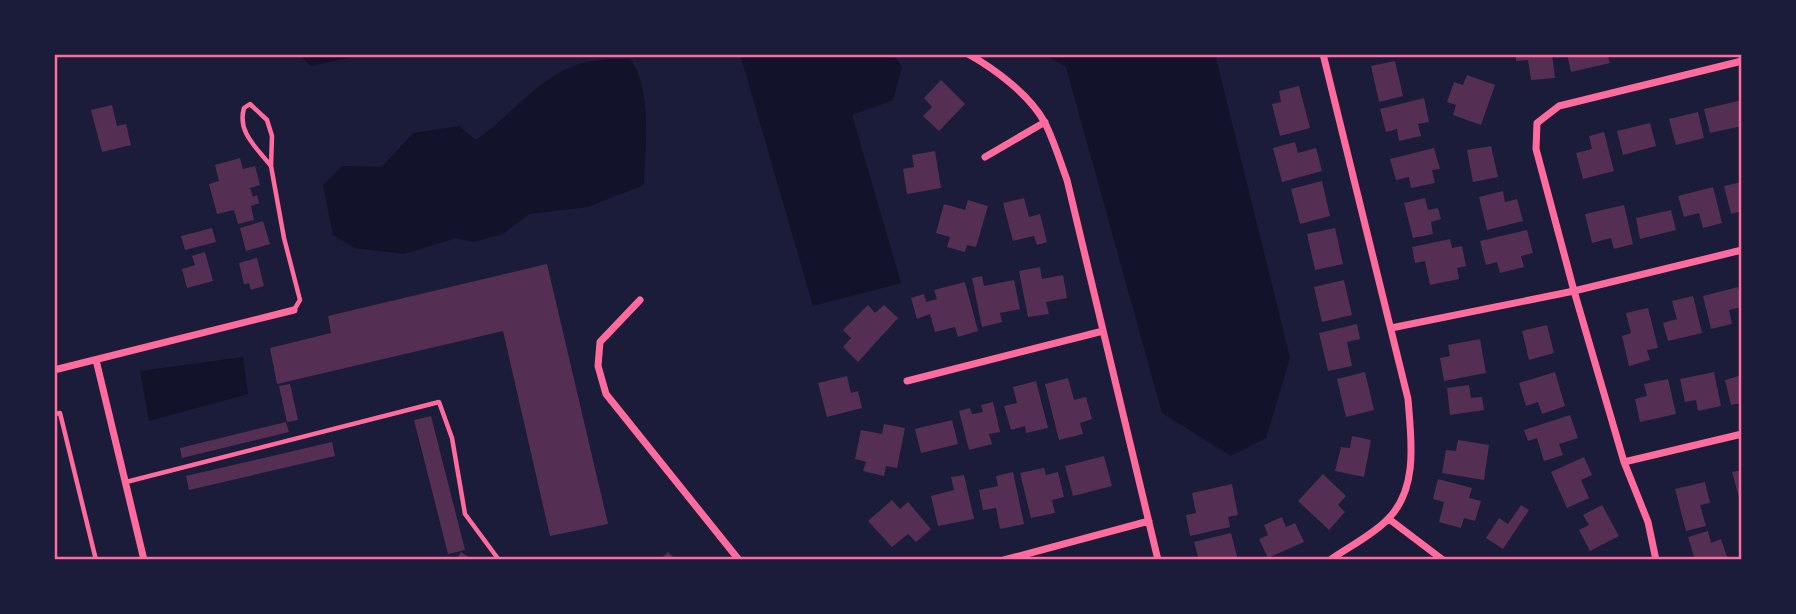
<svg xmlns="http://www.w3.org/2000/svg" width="1796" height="614" font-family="'PT Sans Narrow',sans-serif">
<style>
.water{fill:#12122b}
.building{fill:#542f53}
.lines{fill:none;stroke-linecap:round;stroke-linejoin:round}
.service{stroke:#ff6b9d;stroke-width:4.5}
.minor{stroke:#ff6b9d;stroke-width:7}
.neatline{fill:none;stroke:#ff6b9d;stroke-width:2.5}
</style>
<rect width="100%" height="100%" fill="#1b1b3a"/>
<!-- water -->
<path class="water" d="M299,54H367L311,66Z
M740,54H893L902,67L893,100L852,115L901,283L813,306Z
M1043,54H1215L1290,358L1266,438L1231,456L1162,413L1066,67Z
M609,59H630C653,90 645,147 644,185L588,207L529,214L503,234L473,242L456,238L404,254L355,248L333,235L323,185L342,166L382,167L413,133L459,126L476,140C508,118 541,76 576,65C586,61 598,61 609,59Z
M243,357L248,394L149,421L140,371Z"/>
<!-- building -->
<path class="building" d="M1516,54H1552L1555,78L1531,80L1528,60L1516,61Z
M1567,54H1607L1610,63L1571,72Z
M1395,61L1403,96L1379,102L1371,66Z
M1467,75L1495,85L1481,125L1453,115L1456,105L1447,102L1454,82L1463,85Z
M941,80L965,104L939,131L923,116L932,107L924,98Z
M1299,86L1310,128L1280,136L1272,104L1281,102L1279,91Z
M1424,98L1429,122L1418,124L1421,136L1399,141L1397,129L1386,132L1380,109Z
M1742,100V126L1710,133L1704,109Z
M112,105L117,126L126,124L131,145L102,152L91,110Z
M1698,112L1704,138L1676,145L1669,119Z
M1650,123L1656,146L1623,155L1617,131Z
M1604,132L1614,171L1583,179L1576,153L1592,149L1589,136Z
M1295,142L1298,153L1316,148L1322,171L1282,182L1273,148Z
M1491,146L1498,177L1473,182L1467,150Z
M1434,148L1440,169L1432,170L1435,183L1411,188L1409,177L1396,180L1390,159Z
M935,151L941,188L907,194L903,169L914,167L912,155Z
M240,158L243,169L255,166L260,185L250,188L253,197L257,195L259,203L251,206L254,220L238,224L234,210L217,214L209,184L219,181L215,165Z
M1322,181L1330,216L1300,224L1291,189Z
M1742,182V211L1731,214L1724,186Z
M1713,187L1722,223L1703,228L1699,213L1684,217L1678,196Z
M1503,191L1505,202L1517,199L1523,221L1487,230L1479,197Z
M1024,198L1029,217L1040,214L1047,242L1037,245L1034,236L1013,241L1003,203Z
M1425,198L1428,210L1438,208L1441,219L1431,222L1433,234L1413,238L1404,203Z
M968,200L988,206L976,247L967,245L965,252L947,247L950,237L936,233L944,204L965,210Z
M1624,205L1633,244L1614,249L1611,238L1592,243L1585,214Z
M1671,210L1676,230L1640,239L1636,218Z
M263,221L270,244L246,251L240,228Z
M212,228L216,242L185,250L181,236Z
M1335,228L1343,264L1315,270L1307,234Z
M1527,230L1533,253L1521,256L1524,267L1500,273L1497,262L1486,265L1480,241Z
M1450,239L1452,248L1462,246L1466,266L1457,268L1459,279L1430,285L1425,261L1415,263L1412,247Z
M205,252L213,281L187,288L182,269L195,265L192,256Z
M257,258L264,286L251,290L249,283L244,284L239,263Z
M547,264L608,524L550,536L503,331L277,384L270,348L331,333L328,316Z
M1040,267L1042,279L1063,275L1067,298L1046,302L1049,314L1028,317L1019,271Z
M982,276L984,286L1014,280L1020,309L1000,313L1002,322L982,327L972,278Z
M1344,280L1352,315L1322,322L1314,287Z
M965,282L978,331L958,337L955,327L935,332L930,314L917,319L911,298L924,294L926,302L937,299L934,290Z
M1738,287L1742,307L1729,310L1732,324L1711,329L1703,296Z
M1693,296L1702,333L1668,341L1663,323L1677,319L1672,301Z
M868,305L875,313L884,305L898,318L858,362L843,347L851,338L843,330Z
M1648,308L1658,348L1647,350L1650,360L1629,366L1622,336L1631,333L1626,313Z
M1357,324L1360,339L1347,342L1352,366L1328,371L1319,333Z
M1547,325L1554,353L1529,360L1522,331Z
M1480,339L1486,373L1444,381L1440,358L1450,356L1448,345Z
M1365,372L1374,410L1346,417L1337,379Z
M1555,372L1565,406L1542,414L1538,402L1526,406L1519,383Z
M1714,372L1721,406L1698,411L1696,400L1685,402L1680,379Z
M1742,375V403L1731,405L1725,380Z
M847,376L851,393L858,391L862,408L827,417L818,383Z
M1068,378L1074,400L1086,397L1092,419L1080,423L1083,434L1059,440L1045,384Z
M1668,379L1676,414L1640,422L1635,399L1647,396L1644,384Z
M1036,381L1048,428L1026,433L1025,426L1011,430L1004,406L1017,403L1013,387Z
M290,384L298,420L287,422L279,386Z
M1469,385L1471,398L1482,397L1484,410L1450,415L1447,388Z
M993,402L1000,432L989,434L992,444L969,450L959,411L970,408L972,414L983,412L981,405Z
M1570,415L1578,438L1559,444L1563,455L1544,461L1537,438L1528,441L1524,430Z
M431,416L465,550L448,554L414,420Z
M952,420L958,444L921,453L915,429Z
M286,422L289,432L182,458L180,448Z
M884,424L905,428L897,468L886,466L884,476L863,471L866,462L855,459L861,430L882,434Z
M1352,436L1371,440L1364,477L1335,471L1341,447L1350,448Z
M1458,440L1489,445L1484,480L1442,473L1446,450L1456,451Z
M332,442L335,456L189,490L186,476Z
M1104,456L1112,486L1073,496L1065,466Z
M1584,457L1592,475L1581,480L1589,498L1567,508L1551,472Z
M1044,468L1046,475L1058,472L1064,497L1052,500L1055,513L1031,518L1020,473Z
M1742,470V505H1741L1732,472Z
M1013,472L1024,524L1000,529L996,508L983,510L979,490L998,486L996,476Z
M1323,474L1346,496L1338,505L1345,512L1329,530L1298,501Z
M964,475L974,519L938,526L931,496L954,490L951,477Z
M1438,479L1472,488L1469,498L1481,501L1475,521L1464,518L1461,528L1439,522L1444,502L1433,499Z
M1705,482L1710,503L1700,505L1706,526L1686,531L1675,489Z
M1232,484L1238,515L1228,517L1230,527L1190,536L1186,515L1196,513L1192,493Z
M892,500L900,509L908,502L931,529L916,542L908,534L892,547L868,521Z
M1521,505L1529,510L1503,549L1486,538L1499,518L1508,524Z
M1602,505L1619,536L1590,551L1579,530L1589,525L1583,515Z
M1282,517L1286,527L1295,523L1304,542L1268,558L1259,539L1268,535L1264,525Z
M1708,531L1711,543L1721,539L1728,560H1695L1688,537Z
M1231,533L1238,560H1199L1194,542Z
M461,552L473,560H456Z
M668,552L676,560H660Z"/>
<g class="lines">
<!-- service -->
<path class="service" d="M271,166C256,147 237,132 244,108L250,104L267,120L272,136L271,166L284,238L300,300L294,310
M54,414L60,413L96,560
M126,482L439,402L452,438L465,514L499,560"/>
<!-- minor -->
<path class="minor" d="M968,54C995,69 1030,95 1045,123C1054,141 1060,161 1067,180L1158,560
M1323,54L1408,399C1411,438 1419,488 1388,519C1373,535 1348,547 1330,560
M985,157L1045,122
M640,300L600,342L598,366L606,394L739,560
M1391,328L1574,291L1742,250
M96,360L144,560
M54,370L294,310
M907,381L1103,331
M1624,462L1742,434
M1389,519L1443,560
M1004,560L1149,521
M1656,560L1648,522L1624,462L1574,291L1536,149L1537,123L1559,106L1742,61"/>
</g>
<!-- border -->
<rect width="1796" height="614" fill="none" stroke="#1b1b3a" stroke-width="112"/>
<rect x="56" y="56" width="1684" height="502" class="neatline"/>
</svg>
